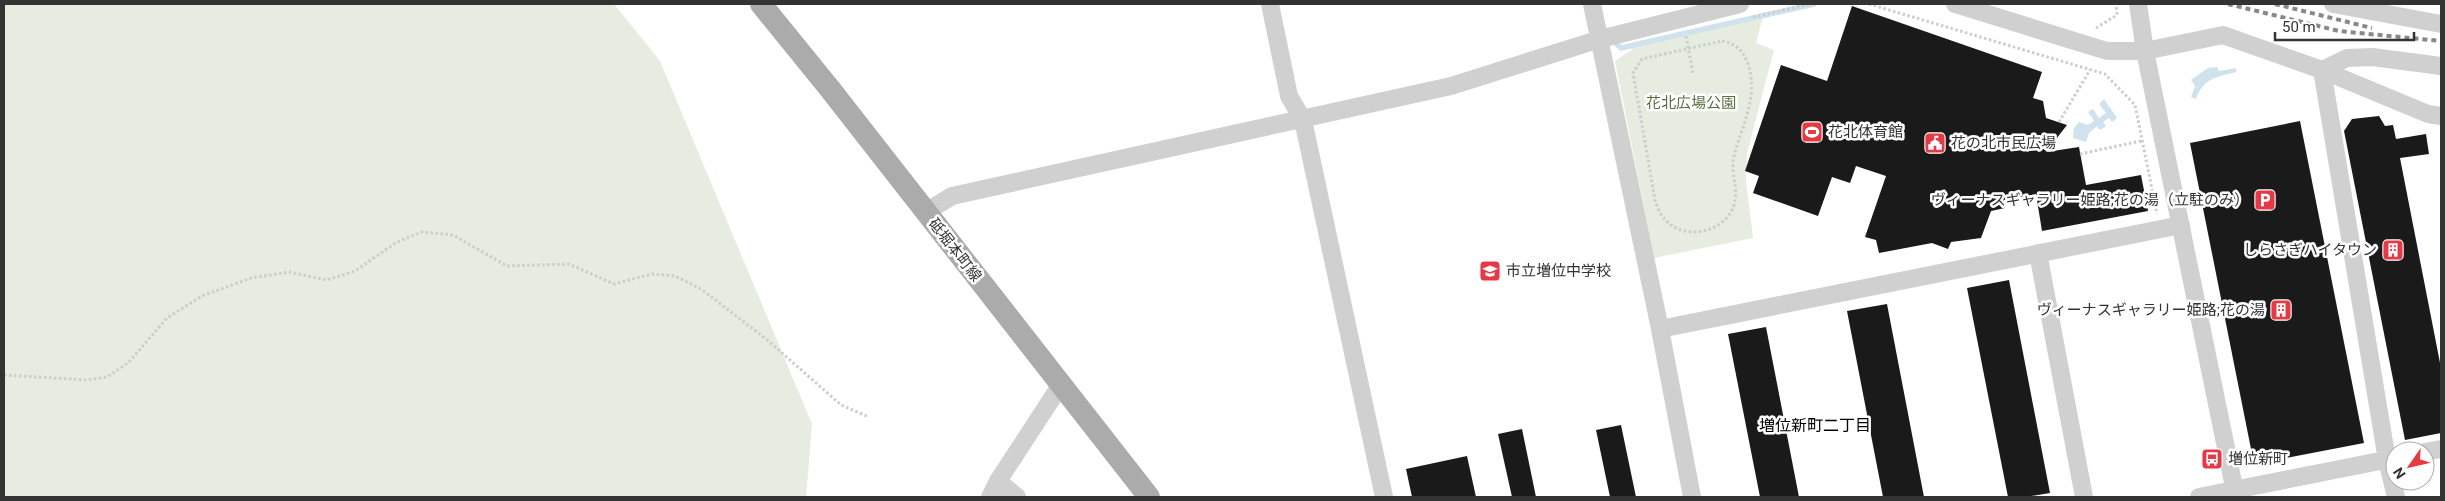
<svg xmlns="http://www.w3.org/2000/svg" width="2445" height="501" font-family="Roboto,'Noto Sans JP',sans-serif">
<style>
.green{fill:#e6ecdf}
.water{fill:#cfe2ee}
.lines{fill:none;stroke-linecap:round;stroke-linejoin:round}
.stream{stroke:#cfe2ee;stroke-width:5.5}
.building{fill:#1a1a1a}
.path{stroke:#cdcdcd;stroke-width:3;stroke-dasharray:2.5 2.5;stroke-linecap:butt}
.minor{stroke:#d0d0d0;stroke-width:18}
.major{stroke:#ababab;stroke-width:22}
.rail{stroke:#888;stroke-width:4;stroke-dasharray:5 4;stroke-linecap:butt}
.labels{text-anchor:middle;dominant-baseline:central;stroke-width:5;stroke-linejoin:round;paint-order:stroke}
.park-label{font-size:15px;fill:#56703f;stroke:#fff}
.poi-label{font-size:15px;fill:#333;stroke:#fff;text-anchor:start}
.street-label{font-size:15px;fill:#333;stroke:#fff}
.neighbourhood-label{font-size:16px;fill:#000;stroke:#fff}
</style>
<rect width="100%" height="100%" fill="#fff"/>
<!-- green -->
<path class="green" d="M4,4H614L660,61L812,424L806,497H4Z
M1763,16L1756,43L1774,50L1747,153L1746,182L1753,238L1654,258L1615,61L1634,48Z"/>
<!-- water -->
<path class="water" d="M2217,67L2219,71L2236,68V72C2217,77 2203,78 2196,99L2191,97L2195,86L2191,80L2208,68Z
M2104,99L2117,118L2112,122L2109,118L2103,122L2106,126L2100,130L2097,126L2089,133L2086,142L2073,138L2074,128L2079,122L2088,125L2094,121L2088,112L2093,109L2099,118L2106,113L2099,104Z"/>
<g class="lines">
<!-- stream -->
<path class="stream" d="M1612,40L1621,48L1814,4"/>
</g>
<!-- building -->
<path class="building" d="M1852,6L2042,72L2033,98L2043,101L2046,118L2067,125L2046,152L2079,147L2086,185L2141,175L2148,211L2042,231L2036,194L2004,200L2005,208L1991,211L1981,238L1951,242L1948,249L1932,243L1879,253L1876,240L1865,237L1886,176L1856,166L1850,183L1832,177L1818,216L1753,193L1759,176L1745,171L1781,65L1827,81Z
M2379,116L2385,126L2393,125L2396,139L2426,134L2429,154L2400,158L2441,368V433L2405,440L2344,131L2352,119Z
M2300,121L2364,443L2254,464L2190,143Z
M2009,280L2050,493L2025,497H2008L1967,288Z
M1887,304L1924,497H1883L1847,311Z
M1766,327L1799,497H1760L1728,334Z
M1621,425L1636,497H1610L1596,430Z
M1522,429L1536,497H1512L1498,434Z
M1467,456L1476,497H1412L1406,469Z"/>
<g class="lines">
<!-- path -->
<path class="path" d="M1869,4L2105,74L2135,105L2157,214
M1753,17L1810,4
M2096,28L2117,15L2116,4
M1686,36L1693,74
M1722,41C1736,44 1743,50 1748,64C1759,96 1742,125 1734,156C1730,172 1739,189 1734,205C1725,234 1681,242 1663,217C1659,213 1657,205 1655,200L1633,73L1642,59Z
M2059,122L2090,70
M2080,154L2141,141
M4,375L87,380L107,377L128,363L167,318L202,296L251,278L289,272L327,280L355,271L397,242L422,232L453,235L507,266L569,264L614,284L652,274L675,276L701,289L765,338L841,405L869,417"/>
<!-- minor -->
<path class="minor" d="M1270,4L1289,96L1303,120L1384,497
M1592,4L1660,329L1692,497
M1955,4L2107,51H2145L2223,35L2322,70L2428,114L2441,116
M2138,4L2145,51L2236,497
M2333,4L2441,24
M2322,70L2387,460L2396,497
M2322,70L2347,58L2372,57L2441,66
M926,212L952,196L1451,86L1600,39L1740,4
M2038,253L2084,497
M1660,329L2181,225
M2425,452L2441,449
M998,481L1017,497
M990,497L998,481L1060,386
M2199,497L2395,458"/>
<!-- major -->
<path class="major" d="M761,4L830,89L1149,497"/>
<!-- rail -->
<path class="rail" d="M2228,4L2339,31L2441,41
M2275,4L2372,28"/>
</g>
<!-- icons -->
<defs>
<g id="stadium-square" transform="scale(1.125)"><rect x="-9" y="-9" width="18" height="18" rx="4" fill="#e63946" stroke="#fff"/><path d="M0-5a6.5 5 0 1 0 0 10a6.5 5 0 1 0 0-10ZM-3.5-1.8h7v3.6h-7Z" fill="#fff"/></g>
<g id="civic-square" transform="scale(1.125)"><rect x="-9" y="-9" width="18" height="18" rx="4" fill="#e63946" stroke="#fff"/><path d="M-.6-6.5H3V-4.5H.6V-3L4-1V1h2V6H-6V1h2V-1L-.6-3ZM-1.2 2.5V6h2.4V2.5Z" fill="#fff"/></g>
<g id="parking-square" transform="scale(1.125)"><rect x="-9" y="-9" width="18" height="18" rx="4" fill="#e63946" stroke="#fff"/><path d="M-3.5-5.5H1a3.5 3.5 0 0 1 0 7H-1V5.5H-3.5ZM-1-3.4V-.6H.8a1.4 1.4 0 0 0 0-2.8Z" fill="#fff"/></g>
<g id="building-square" transform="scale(1.125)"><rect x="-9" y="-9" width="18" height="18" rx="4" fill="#e63946" stroke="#fff"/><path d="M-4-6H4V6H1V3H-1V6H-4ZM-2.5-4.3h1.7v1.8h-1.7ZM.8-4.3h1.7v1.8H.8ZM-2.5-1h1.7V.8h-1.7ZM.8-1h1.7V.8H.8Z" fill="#fff"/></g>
<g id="school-square" transform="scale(1.125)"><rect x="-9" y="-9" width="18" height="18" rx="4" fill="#e63946" stroke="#fff"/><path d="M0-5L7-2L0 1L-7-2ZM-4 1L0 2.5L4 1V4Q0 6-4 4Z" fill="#fff"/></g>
<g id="bus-square" transform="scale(1.125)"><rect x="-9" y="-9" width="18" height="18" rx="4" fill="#e63946" stroke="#fff"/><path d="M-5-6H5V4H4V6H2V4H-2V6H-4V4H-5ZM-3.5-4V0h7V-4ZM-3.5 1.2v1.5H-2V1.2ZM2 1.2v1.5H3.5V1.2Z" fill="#fff"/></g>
</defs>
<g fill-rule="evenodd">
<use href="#stadium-square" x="1812" y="132"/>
<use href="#civic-square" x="1935" y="143"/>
<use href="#parking-square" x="2265" y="200"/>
<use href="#building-square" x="2393" y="250"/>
<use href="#school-square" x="1490" y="271"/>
<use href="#building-square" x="2281" y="310"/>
<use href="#bus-square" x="2212" y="459"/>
</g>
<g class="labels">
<!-- park labels -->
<g class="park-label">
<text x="1691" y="103">花北広場公園</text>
</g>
<!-- poi labels -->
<g class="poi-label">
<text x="1828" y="132">花北体育館</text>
<text x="1951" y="143">花の北市民広場</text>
<text x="2249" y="200" text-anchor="end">ヴィーナスギャラリー姫路;花の湯（立駐のみ）</text>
<text x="2377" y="250" text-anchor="end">しらさぎハイタウン</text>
<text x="1506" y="271">市立増位中学校</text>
<text x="2265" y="310" text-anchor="end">ヴィーナスギャラリー姫路;花の湯</text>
<text x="2228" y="459">増位新町</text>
</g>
<!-- street labels -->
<g class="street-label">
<text transform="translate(955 250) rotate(52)">砥堀本町線</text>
</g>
<!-- neighbourhood labels -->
<g class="neighbourhood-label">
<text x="1815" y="425">増位新町二丁目</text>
</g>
</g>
<!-- border -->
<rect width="2445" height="501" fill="none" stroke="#333333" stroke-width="10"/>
<!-- north arrow -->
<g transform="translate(2410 466) rotate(236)"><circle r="24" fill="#ffffff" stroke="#adadad"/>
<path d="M0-4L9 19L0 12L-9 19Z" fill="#e63946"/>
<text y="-8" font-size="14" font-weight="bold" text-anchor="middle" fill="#333333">N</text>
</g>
<!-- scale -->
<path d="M2275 32v8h139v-8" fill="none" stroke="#333333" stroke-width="2.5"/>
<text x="2282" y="32" font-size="15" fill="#333333" stroke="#ffffff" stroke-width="4" paint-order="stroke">50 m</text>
</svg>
